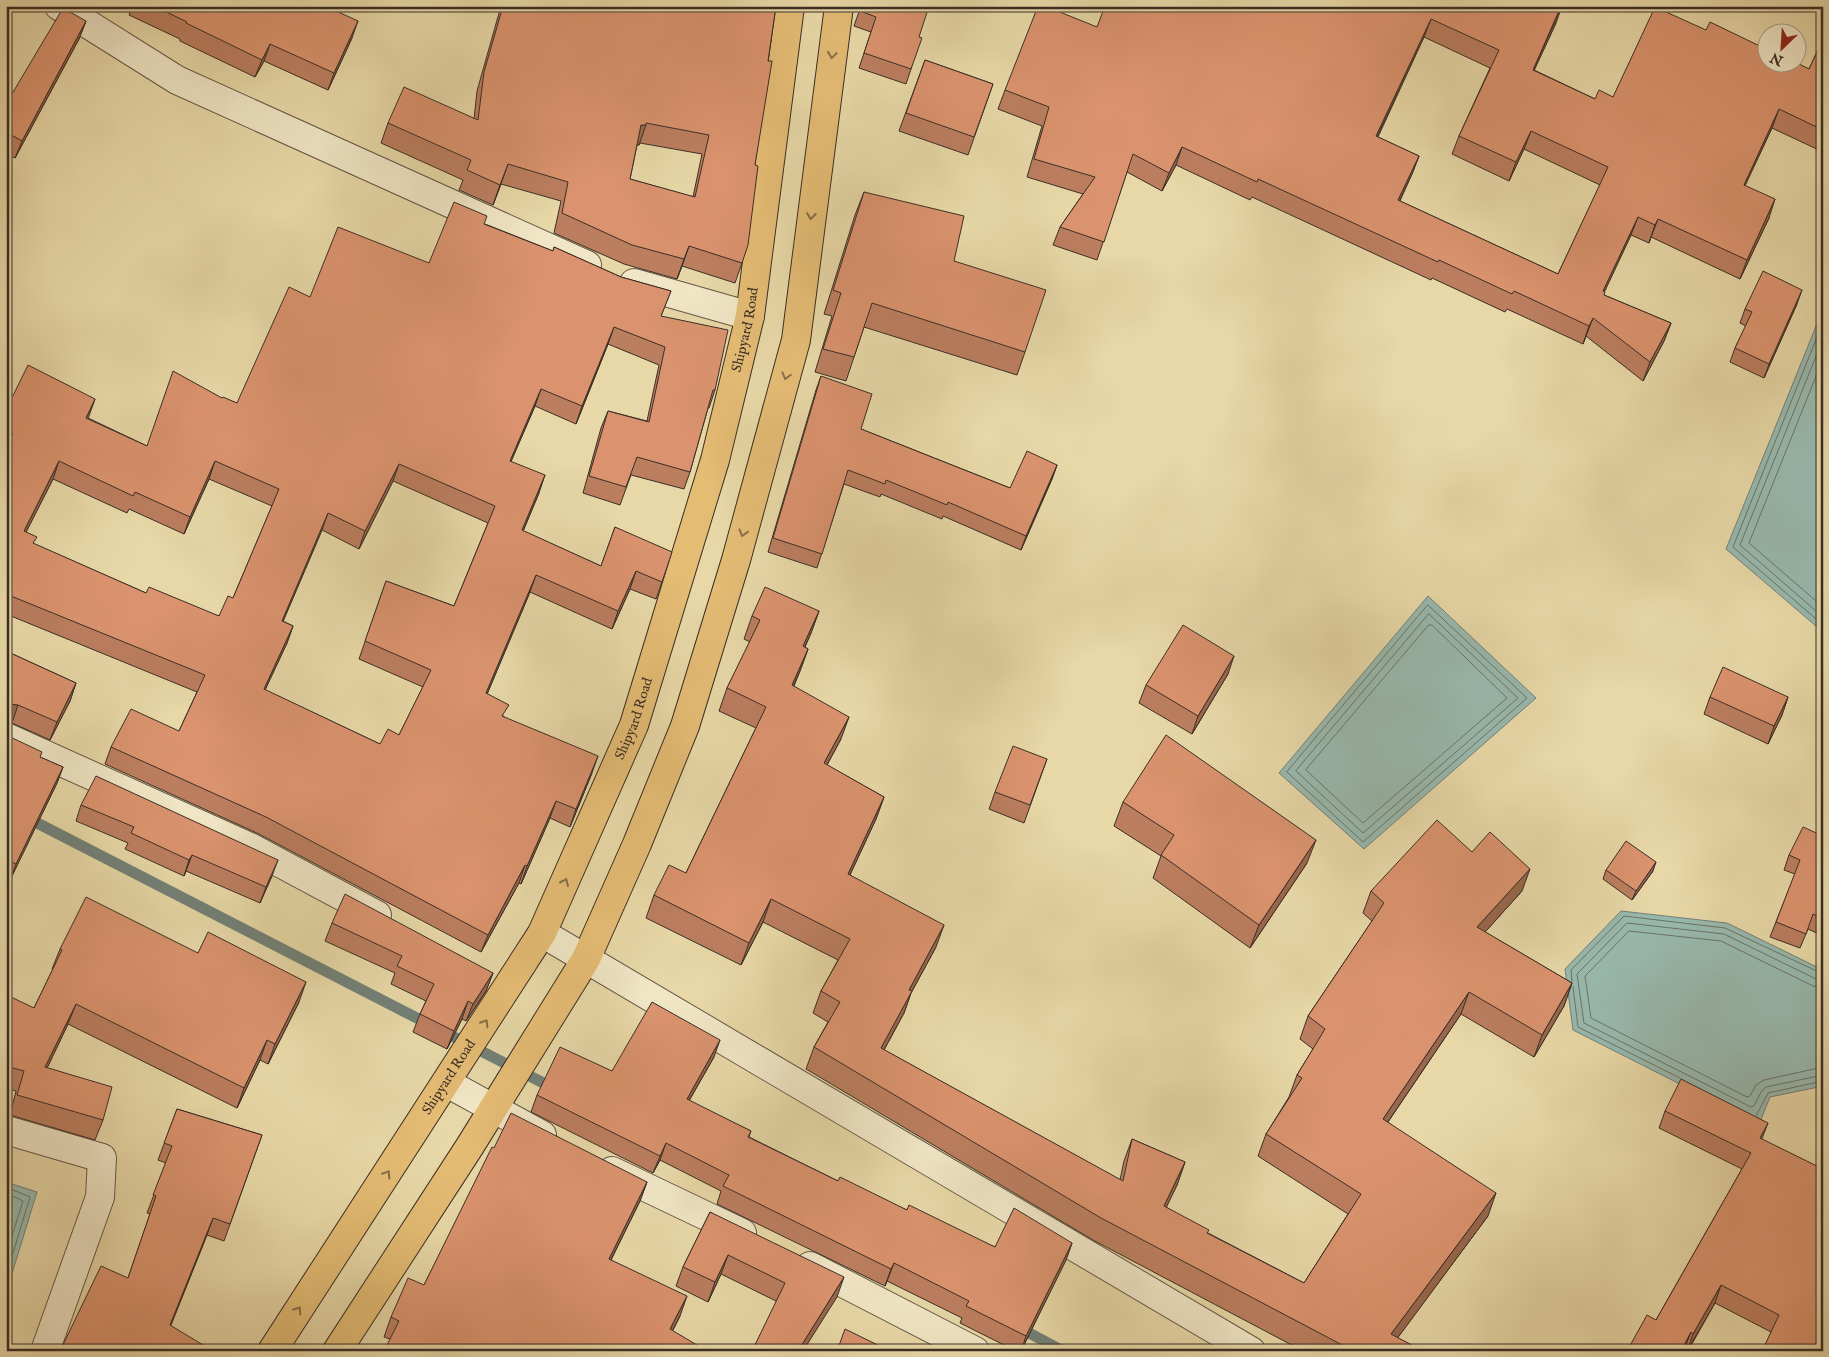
<svg xmlns="http://www.w3.org/2000/svg" width="1829" height="1357" font-family="'IM FELL English',serif">
<style>
.water{fill:#98b9ae;stroke:#728178}
.lines{fill:none;stroke-linecap:round;stroke-linejoin:round}
.shore{stroke:#69746a;stroke-width:1}
.stream{stroke:#728178;stroke-width:11}
.street-casing{stroke:#665846;stroke-width:30}
.primary-casing{stroke:#3a2e26;stroke-width:30}
.street{stroke:#f0e6c6;stroke-width:28}
.primary{stroke:#e4bc74;stroke-width:28}
.wall{fill:#bb7e5f;stroke:#3a2e26;fill-rule:evenodd}
.shaded-wall{fill:#99674d;stroke:#3a2e26}
.building{fill:#da936e;stroke:#3a2e26;fill-rule:evenodd}
.oneway{stroke:#866e49}
.labels{text-anchor:middle;dominant-baseline:central;stroke-width:5;stroke-linejoin:round;paint-order:stroke}
.street-label{font-size:14px;fill:#3a2e26;stroke:#f0e6c6}
</style>
<rect width="100%" height="100%" fill="#e8d8a7"/>
<filter id="stains"><feTurbulence type="fractalNoise" baseFrequency=".004" numOctaves="4"/><feColorMatrix values="0 0 0 0 .2 0 0 0 0 .09 0 0 0 0 .02 0 0 0 .5 -.17"/></filter>
<radialGradient id="worn" r=".72"><stop offset=".6" stop-color="#630" stop-opacity="0"/><stop offset="1" stop-color="#630" stop-opacity=".3"/></radialGradient>
<!-- water -->
<path class="water" d="M1823,309V632L1726,549Z
M1428,596L1536,698L1364,849L1279,773Z
M1621,911L1727,923L1823,970V1086L1770,1097L1759,1124L1573,1030L1565,969Z
M6,1182L37,1192L6,1293Z"/>
<g class="lines">
<!-- shore -->
<path class="shore" d="M1823,322L1733,547L1823,625
M1823,339L1740,545L1823,617
M1823,359L1749,543L1823,607
M1428,605L1527,698L1363,842L1287,772Z
M1429,614L1518,698L1363,833L1296,771Z
M1429,625H1432L1507,698L1363,823L1306,770Z
M1823,980L1816,979L1724,934L1627,923L1577,974L1584,1023L1751,1107L1754,1106L1761,1092L1766,1087L1823,1075
M1572,982L1571,970L1624,916L1725,928L1823,974
M1573,987L1578,1027L1680,1078
M1823,988L1813,986L1721,941L1629,931L1585,976L1591,1018L1747,1097L1750,1096L1756,1085L1764,1080L1823,1067
M1756,1116L1768,1093L1823,1081
M6,1187L30,1197L6,1276
M6,1193L23,1201L6,1255"/>
<!-- stream -->
<path class="stream" d="M6,807L555,1089
M1016,1326L1063,1351"/>
<!-- street casing -->
<g class="street-casing">
<path id="street" d="M59,6L177,80L587,265
M634,283L750,316
M6,737L252,848L377,915
M542,933L1251,1351
M447,1083L542,1135
M6,1130L102,1158L100,1197L45,1351
M612,1171L742,1233
M810,1266L975,1351"/>
</g>
<!-- primary casing -->
<g class="primary-casing">
<g id="primary">
<path id="s1" d="M272,1351L542,933L634,725L715,460L750,316L790,6"/>
<path d="M337,1351L470,1146L586,959L637,844L685,726L736,560L796,340L839,6"/>
</g>
</g>
<!-- street -->
<use href="#street" class="street"/>
<!-- primary -->
<use href="#primary" class="primary"/>
</g>
<!-- wall -->
<path class="wall" d="M132,6H325L352,38L328,90L264,61L255,77L180,41V39L129,15Z
M501,6H776L768,61L742,263L735,283L682,266L677,279L624,264L554,233L561,201L501,184L493,205L459,190L463,180L381,143L388,123L474,119L477,91ZM640,143L702,154L693,197L630,179L637,145H639Z
M861,6L919,37L911,69L906,84L859,68L871,32L854,26Z
M1248,11L1556,23L1534,70L1595,99L1613,97L1706,30L1809,69L1823,39V152L1772,128L1745,185L1769,218L1740,279L1651,237L1649,243L1631,235L1604,292V295L1671,323L1664,341L1643,381L1586,336L1583,344L1507,309L1505,312L1432,278L1431,280L1252,197L1250,200L1176,165L1162,191L1127,172L1097,260L1053,245L1060,227L1083,194L1027,177L1042,126L998,109L1005,90L1097,27ZM1424,37L1490,68L1459,136L1452,154L1509,181L1524,149L1600,185L1558,274L1400,201L1412,174L1419,156L1378,137Z
M86,21L79,39L15,158L6,154V104Z
M925,60L993,84L968,155L899,131Z
M864,192L954,261L1025,352L1017,375L864,327L846,381L815,372L832,316L824,314L855,215Z
M485,224L553,251L554,247L621,277L671,291L661,316L715,390L709,408H708L690,472L684,489L631,475L620,505L583,493L601,428L608,411L647,421L659,365L608,344L576,424L535,406L511,461L539,493L523,531L601,566L615,527L662,582L656,599L630,589L612,629L530,592L487,694L504,717L592,773L570,827L550,818L521,884L519,883L481,952L259,834L105,764L111,747L179,731L197,692L6,614V410L88,418L147,446L222,398L237,403L310,297L429,263ZM53,479L127,513L129,509L184,534L209,479L272,506L233,598L219,616L146,593L34,544L26,532ZM393,481L488,523L454,606L386,581L359,659L423,687L399,735L380,744L265,690L287,643L293,626L283,621L322,530L359,549Z
M1797,304L1764,378L1730,362L1735,348L1746,326L1740,323L1745,309Z
M821,376L861,429L1010,488L1057,465L1052,479L1021,550L943,516L942,519L881,494L880,497L844,484L817,568L768,552L816,390Z
M819,611L811,633L805,647L808,649L800,671L794,686L841,739L827,765L884,797L876,819L850,875L936,947L911,993L904,1013L884,1050L1120,1180L1124,1161L1132,1139L1185,1162L1177,1185L1166,1207L1208,1233L1304,1283L1348,1214L1258,1156L1266,1134L1289,1097L1297,1075L1313,1049L1300,1039L1308,1016L1372,921L1363,913L1371,891L1472,852L1522,891L1485,932L1572,983L1564,1006L1534,1057L1461,1014L1388,1122L1488,1216L1397,1338L1423,1351H1303L1093,1240L806,1069L814,1047L828,1022L813,1013L821,991L838,960L763,922L741,965L646,918L654,895L686,873L756,728L719,711L727,688L750,642L744,639L752,616Z
M6,651L76,683L70,701L50,740L12,723Z
M1228,674L1192,734L1139,703L1146,685Z
M1710,697H1788L1782,715L1768,744L1704,714Z
M6,735L40,757L63,767L57,783L10,880L6,879Z
M1047,759L1024,823L989,809L995,792Z
M1123,802L1307,863L1250,948L1153,878L1161,856L1114,826Z
M81,805L272,876L260,903L186,871L184,876L125,849L128,843L76,821Z
M1823,836V936L1808,929L1800,948L1770,937L1795,874L1784,870L1789,855Z
M1606,870L1653,871L1632,900L1603,879Z
M332,923L493,973L486,991L466,1021L462,1019L447,1049L413,1032L420,1014L426,1001L391,984L395,973L325,941Z
M60,949L198,953L299,1002L268,1064L260,1060L237,1108L68,1024L47,1068L103,1120L95,1140L10,1115L16,1091L6,1088V1007L34,1008L53,969H52Z
M714,1057L689,1101L751,1131L749,1137L838,1181L995,1247L1072,1243L1066,1260L1021,1351H1016L960,1323L962,1318L887,1281L885,1286L717,1204L721,1191L660,1160L653,1173L531,1112L537,1095L612,1071Z
M177,1109L262,1135L224,1241L207,1235L171,1325L60,1351L128,1278L150,1214L147,1213L166,1163L158,1160Z
M1665,1111L1762,1139L1823,1351L1771,1332L1715,1303L1688,1351L1684,1350L1656,1320L1742,1169L1659,1128Z
M494,1148L647,1182L640,1201L611,1260L680,1316L673,1330L390,1339L384,1337L391,1317L424,1285Z
M710,1212L837,1297L776,1301L721,1274L708,1302L676,1286L683,1267Z"/>
<!-- shaded-wall -->
<path class="shaded-wall" d="M1562,6L1556,23L1526,88L1533,70Z
M1431,19L1424,37L1369,154L1376,136Z
M86,21L79,39L15,158L22,141Z
M358,21L352,38L328,90L334,73Z
M270,44L264,61L255,77L262,60Z
M1779,109L1772,128L1737,203L1744,185Z
M641,125H646L639,145H634Z
M1531,131L1524,149L1509,181L1516,162Z
M1182,147L1176,165L1162,191L1169,173Z
M1419,156L1412,174L1391,219L1398,200Z
M508,164L501,184L493,205L500,185Z
M1775,199L1769,218L1740,279L1747,260Z
M1638,217L1631,235L1596,310L1603,291Z
M1658,219L1651,237L1649,243L1655,225Z
M689,246L682,266L677,279L684,259Z
M1802,290L1797,304L1764,378L1769,364Z
M1593,318L1586,336L1583,344L1589,326Z
M1671,323L1664,341L1643,381L1650,362Z
M614,327L608,344L576,424L582,406Z
M541,389L535,406L504,478L510,461Z
M95,399L89,416L79,435L86,418Z
M59,461L53,479L18,548L24,531Z
M215,461L209,479L184,534L190,517Z
M399,464L393,481L359,549L365,531Z
M1057,465L1052,479L1021,550L1026,536Z
M545,475L539,493L516,548L522,530Z
M328,513L322,530L276,638L282,621Z
M636,571L630,589L612,629L618,611Z
M536,575L530,592L480,711L486,693Z
M819,611L811,633L795,669L803,646Z
M293,626L287,643L257,707L264,689Z
M808,649L800,671L784,707L792,685Z
M1234,656L1228,674L1192,734L1198,716Z
M76,683L70,701L50,740L57,722Z
M1788,697L1782,715L1768,744L1774,726Z
M10,704L18,705L12,723L6,722V706Z
M849,717L841,739L816,785L824,763Z
M598,756L592,773L570,827L576,809Z
M63,767L57,783L10,880L16,864Z
M884,797L876,819L840,896L848,874Z
M556,801L550,818L521,884L527,866Z
M1316,840L1307,863L1250,948L1259,925Z
M192,855L186,871L184,876L189,860Z
M278,860L272,876L260,903L266,887Z
M1656,862L1653,871L1632,900L1636,891Z
M525,865L519,883L481,952L488,935Z
M1530,869L1522,891L1469,950L1477,927Z
M771,899L763,922L741,965L749,943Z
M944,925L936,947L911,993L904,1013L873,1070L881,1048L909,990Z
M493,973L486,991L466,1021L473,1004Z
M306,982L299,1002L268,1064L275,1044Z
M1572,983L1564,1006L1534,1057L1542,1035Z
M1469,992L1461,1014L1375,1141L1383,1119Z
M468,1001L462,1019L447,1049L454,1031Z
M76,1004L68,1024L38,1087L45,1067Z
M267,1040L260,1060L237,1108L244,1088Z
M720,1040L714,1057L680,1116L687,1099Z
M1768,1123L1761,1141L1760,1138Z
M666,1143L660,1160L653,1173L660,1156Z
M1185,1162L1177,1185L1156,1229L1164,1206Z
M647,1182L640,1201L602,1278L609,1259Z
M1496,1193L1488,1216L1388,1351L1391,1334Z
M213,1218L207,1235L164,1342L170,1325Z
M1072,1243L1066,1260L1021,1351L1026,1336Z
M728,1255L721,1274L708,1302L715,1282Z
M894,1263L887,1281L885,1286L891,1269Z
M844,1277L837,1297L803,1351H798Z
M1721,1285L1715,1303L1687,1351L1693,1334Z
M687,1296L680,1316L663,1349L670,1329Z
M1691,1332L1684,1350L1681,1351Z"/>
<!-- building -->
<path class="building" d="M154,6H325L358,21L334,73L270,44L262,60L186,23L187,22Z
M503,6H776L768,61H772L755,165L758,166L748,245L742,263L689,246L684,259L632,245L562,213L568,182L508,164L500,185L467,170L471,160L388,123L404,87L478,120L484,72ZM646,123L709,135L695,197L630,179L641,125H646Z
M861,6H929L919,37L922,38L911,69L864,53L876,17L860,11Z
M1038,6H1045L1097,27L1105,6H1238L1248,11L1251,6H1561L1533,70L1595,99L1599,90L1613,97L1655,7L1706,30L1710,22L1766,49V62H1795L1809,69L1823,39V130L1779,109L1744,185L1775,199L1747,260L1658,219L1655,225L1638,217L1603,291L1605,292L1604,295L1671,323L1650,362L1593,318L1589,326L1514,291L1512,294L1439,260L1438,262L1258,179L1257,182L1182,147L1169,173L1133,154L1104,242L1060,227L1095,177L1034,159L1049,107L1005,90ZM1431,19L1499,50L1459,136L1516,162L1531,131L1608,167L1558,274L1398,200L1419,156L1376,136Z
M63,8L86,21L22,141L6,132V104Z
M925,60L993,84L974,137L906,113Z
M864,192L964,216L954,261L1046,290L1025,352L872,303L854,357L823,349L841,293L833,290Z
M454,202L487,216L484,224L553,251L554,247L621,277L671,291L661,316L728,330L715,390H713L690,472L637,457L626,487L589,476L608,411L649,422L665,347L614,327L582,406L541,389L510,461L545,475L522,530L601,566L615,527L672,552L662,582L636,571L618,611L536,575L486,693L509,705L502,716L598,756L576,809L556,801L527,866L525,865L488,935L266,817L111,747L131,709L179,731L205,675L6,594V447L13,434L6,431V410L28,365L95,399L86,418L147,446L173,371L222,398L223,397L237,403L289,287L310,297L338,227L429,263ZM59,461L133,496L135,492L190,517L215,461L279,489L233,598L228,596L219,616L149,587L146,593L33,543L37,537L24,531ZM399,464L495,506L454,606L386,581L365,641L431,670L399,735L388,729L380,744L264,689L293,626L282,621L328,513L365,531Z
M1763,271L1802,290L1769,364L1735,348L1752,312L1745,309Z
M821,376L872,394L861,429L1010,488L1027,451L1057,465L1026,536L948,502L947,505L886,480L885,484L848,470L822,554L773,538Z
M765,587L819,611L803,646L808,649L792,685L849,717L824,763L884,797L848,874L944,925L909,990L912,991L881,1048L1123,1181L1132,1139L1185,1162L1164,1206L1209,1230L1207,1233L1304,1283L1361,1194L1266,1134L1302,1078L1297,1075L1325,1029L1308,1016L1384,903L1371,891L1437,820L1472,852L1490,832L1530,869L1477,927L1572,983L1542,1035L1469,992L1383,1119L1496,1193L1391,1334L1423,1351H1345L1346,1347L1101,1218L814,1047L840,1002L821,991L850,939L771,899L749,943L654,895L669,865L686,873L766,707L727,688L760,620L752,616Z
M1183,625L1234,656L1198,716L1146,685Z
M6,651L76,683L57,722L18,705L10,704L6,706Z
M1723,667L1788,697L1774,726L1710,697Z
M6,735L42,752L40,757L63,767L16,864L7,860L6,862Z
M1166,735L1316,840L1259,925L1161,855L1174,835L1123,802Z
M1013,746L1047,759L1030,805L995,792Z
M96,776L278,860L266,887L192,855L189,860L131,833L134,827L81,805Z
M1803,827L1823,836V919L1813,914L1806,934L1776,922L1800,860L1789,855Z
M1626,841L1656,862L1636,891L1606,870Z
M345,894L493,973L473,1004L468,1001L454,1031L420,1014L434,984L397,966L402,956L332,923Z
M86,897L198,953L208,932L306,982L275,1044L267,1040L244,1088L76,1004L45,1067L112,1087L103,1120L17,1095L24,1071L6,1066V1007L11,997L34,1008L62,950L60,949Z
M652,1002L720,1040L687,1099L751,1131L748,1137L838,1181L840,1177L907,1210L909,1205L995,1247L1014,1208L1072,1243L1026,1336L966,1306L969,1301L894,1263L891,1269L723,1186L729,1175L666,1143L660,1156L537,1095L560,1047L612,1071Z
M1681,1079L1768,1123L1760,1138L1823,1169V1351H1762L1779,1315L1721,1285L1693,1334L1691,1332L1681,1351H1627L1647,1315L1656,1320L1751,1153L1665,1111Z
M177,1109L262,1135L230,1224L213,1218L170,1325L213,1351H60L101,1266L128,1278L156,1196L153,1195L172,1146L164,1143Z
M511,1113L647,1182L609,1259L687,1296L670,1329L707,1351H384L399,1321L391,1317L408,1278L424,1285L492,1147L494,1148Z
M710,1212L844,1277L798,1351H752L785,1283L728,1255L715,1282L683,1267Z
M845,1329L890,1351H837Z"/>
<!-- one-way arrows -->
<defs><path id="oneway-chevron" d="M-2-3.5L2.5 0L-2 3.5" fill="none" stroke-width="1.6" stroke-linecap="round" stroke-linejoin="round" transform="scale(1.25)"/></defs>
<g class="oneway">
<use href="#oneway-chevron" transform="translate(832 55) rotate(98)"/>
<use href="#oneway-chevron" transform="translate(811 216) rotate(97)"/>
<use href="#oneway-chevron" transform="translate(786 376) rotate(105)"/>
<use href="#oneway-chevron" transform="translate(743 533) rotate(105)"/>
<use href="#oneway-chevron" transform="translate(565 882) rotate(-66)"/>
<use href="#oneway-chevron" transform="translate(485 1023) rotate(-58)"/>
<use href="#oneway-chevron" transform="translate(387 1174) rotate(-57)"/>
<use href="#oneway-chevron" transform="translate(298 1310) rotate(-57)"/>
</g>
<g class="labels">
<!-- street labels -->
<g class="street-label">
<text stroke="none"><textPath href="#s1" startOffset="1136">Shipyard Road</textPath></text>
<text stroke="none"><textPath href="#s1" startOffset="731">Shipyard Road</textPath></text>
<text stroke="none"><textPath href="#s1" startOffset="326">Shipyard Road</textPath></text>
</g>
</g>
<!-- margin -->
<rect width="1829" height="1357" fill="none" stroke="#e8d8a7" stroke-width="25"/>
<rect x="8" y="8" width="1814" height="1342" fill="none" stroke="#3a2e26" stroke-width="2.5"/>
<rect x="12" y="12" width="1804" height="1332" fill="none" stroke="#3a2e26"/>
<!-- north arrow -->
<g transform="translate(1782 48) rotate(205)"><circle r="24" fill="#f0e6c6" stroke="#a79c86"/>
<path d="M0-4L9 19L0 12L-9 19Z" fill="#8f2418"/>
<text y="-8" font-size="14" font-weight="bold" text-anchor="middle" fill="#3a2e26">N</text>
</g>
<rect width="100%" height="100%" filter="url(#stains)"/>
<rect width="100%" height="100%" fill="url(#worn)"/>
</svg>
